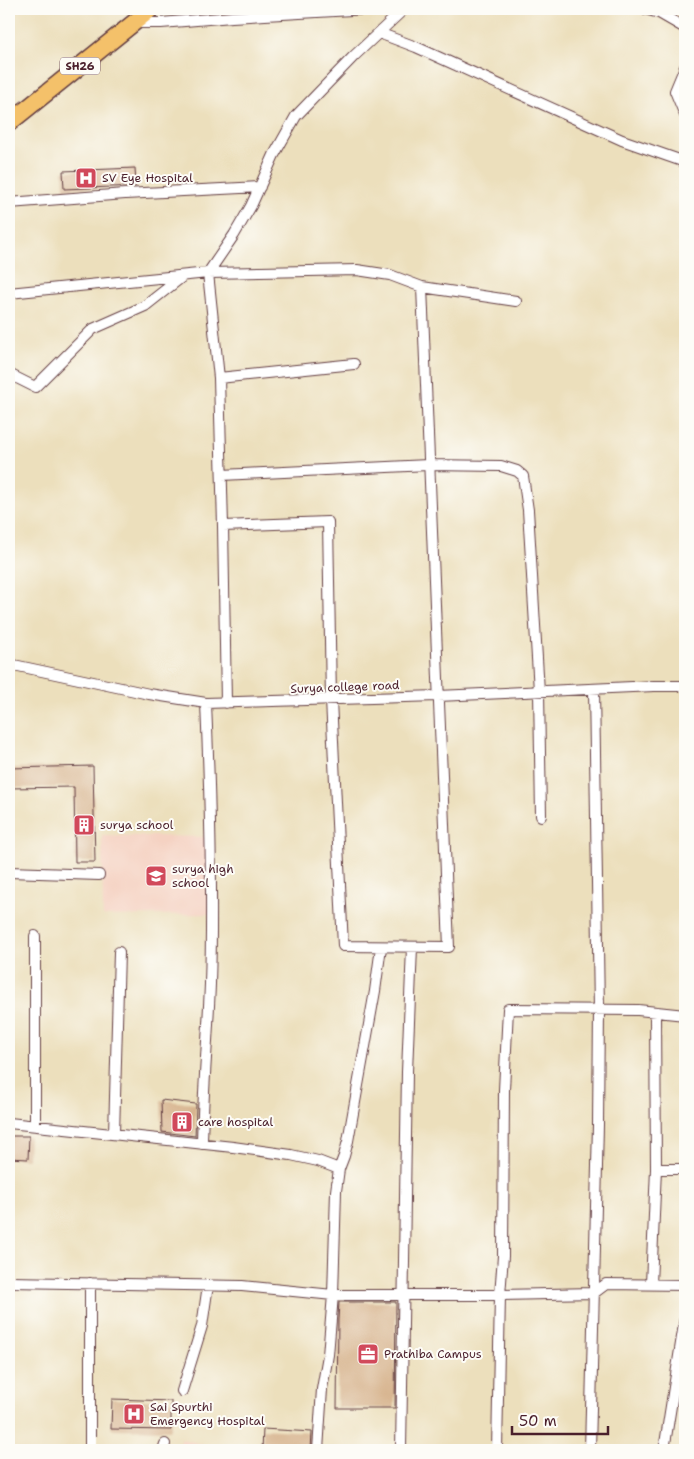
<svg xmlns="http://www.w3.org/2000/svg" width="694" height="1459" font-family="'Shantell Sans',sans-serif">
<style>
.built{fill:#f5d2c2}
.building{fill:#d7b48e}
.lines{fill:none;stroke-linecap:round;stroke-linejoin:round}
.minor-casing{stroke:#623c41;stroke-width:12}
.primary-casing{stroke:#623c41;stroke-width:19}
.minor{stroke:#fff;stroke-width:10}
.primary{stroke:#f4c16a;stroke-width:16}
.labels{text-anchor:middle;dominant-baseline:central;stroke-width:4;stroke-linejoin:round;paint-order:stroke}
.shield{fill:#fdfcf7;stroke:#806168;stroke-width:1}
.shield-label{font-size:11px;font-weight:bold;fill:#4a1f2b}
.poi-label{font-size:12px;fill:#4a1f2b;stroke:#fdfcf7;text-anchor:start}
.street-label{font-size:12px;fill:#4a1f2b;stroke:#fdfcf7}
</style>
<rect width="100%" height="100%" fill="#fdfcf7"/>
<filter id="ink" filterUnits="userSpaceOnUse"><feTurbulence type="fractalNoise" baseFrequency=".02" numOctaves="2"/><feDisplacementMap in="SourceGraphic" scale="10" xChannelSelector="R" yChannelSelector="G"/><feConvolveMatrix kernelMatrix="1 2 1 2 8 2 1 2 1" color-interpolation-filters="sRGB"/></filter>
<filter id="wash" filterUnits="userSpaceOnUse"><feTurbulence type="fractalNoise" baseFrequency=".0096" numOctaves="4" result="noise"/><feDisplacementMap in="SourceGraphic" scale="20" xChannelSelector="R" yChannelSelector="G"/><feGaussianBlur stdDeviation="1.12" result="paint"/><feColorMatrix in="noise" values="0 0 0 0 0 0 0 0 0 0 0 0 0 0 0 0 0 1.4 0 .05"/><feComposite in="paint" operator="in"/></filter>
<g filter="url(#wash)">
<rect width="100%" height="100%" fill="#ecdfbc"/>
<!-- built -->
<path class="built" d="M102,835L210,837L211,914L103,916Z
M181,1439L225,1450H179Z"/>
<g id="blocks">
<!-- building -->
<path class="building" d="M135,168L136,186L64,189L63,171Z
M93,766L95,862H75L74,787L9,788V768Z
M161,1100L196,1104L195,1136L162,1132Z
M9,1136H29L28,1159L9,1158Z
M339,1302H396L395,1408H337L338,1320Z
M112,1399L171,1401V1430L111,1429Z
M263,1429L312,1432L311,1450H262Z"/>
</g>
</g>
<g filter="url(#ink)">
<use href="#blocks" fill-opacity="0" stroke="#623c41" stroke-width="1"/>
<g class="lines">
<!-- minor casing -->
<g class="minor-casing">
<path id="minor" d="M645,9L659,13L685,28
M135,23H161L232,17L369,9
M379,33L416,47L622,140L685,162
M685,67L675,91L685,115
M9,203L125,194L260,187
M9,293L208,273L234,235L251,206L274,155L296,116L354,56L404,9
M9,374L35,387L93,329L145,306L183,276
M219,378L354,364
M222,475L428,465L501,466L517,471L523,476L528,510L539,691L541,816
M223,526L328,522L331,700L343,946L449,947L422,287
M9,664L149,694L206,703L438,696L654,686H685
M226,703L223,526L219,378L208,273L357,270L390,275L422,287L516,301
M9,872L99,875
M9,1123L233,1147L291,1155L318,1161L339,1169L336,1191L333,1295L328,1355L322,1389L318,1450
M35,1125V936
M114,1134L119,952
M202,1144C203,1090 208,1037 210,984C213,891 210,797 206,703
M339,1169L344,1156L348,1141L375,991L381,947
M656,1169H685
M9,1282L242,1286L333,1295H500L594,1293L606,1284L685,1285
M651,1284L656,1169L655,1012
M182,1391L202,1326L208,1285
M90,1450V1283
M163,1450L165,1444
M401,1450L407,1072L412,947
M497,1450L500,1295L503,1256L504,1090L508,1009L638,1010L685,1015
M590,1450L598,1125L599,1010L594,689
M664,1450L685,1318"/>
</g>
<!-- primary casing -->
<g class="primary-casing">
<path id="primary" d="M9,123L151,9"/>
</g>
<!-- minor -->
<use href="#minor" class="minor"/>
<!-- primary -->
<use href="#primary" class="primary"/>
</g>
</g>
<!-- icons -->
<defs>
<g id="hospital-square" transform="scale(1.125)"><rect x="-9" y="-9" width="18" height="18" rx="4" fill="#d1495b" stroke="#fdfcf7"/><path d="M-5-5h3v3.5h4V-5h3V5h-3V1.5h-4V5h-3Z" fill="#fff"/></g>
<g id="building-square" transform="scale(1.125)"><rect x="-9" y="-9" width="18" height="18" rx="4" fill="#d1495b" stroke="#fdfcf7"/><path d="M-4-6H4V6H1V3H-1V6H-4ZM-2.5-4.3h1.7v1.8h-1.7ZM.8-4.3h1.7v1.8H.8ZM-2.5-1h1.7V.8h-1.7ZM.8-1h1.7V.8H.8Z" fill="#fff"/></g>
<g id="school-square" transform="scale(1.125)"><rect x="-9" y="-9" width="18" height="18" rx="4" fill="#d1495b" stroke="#fdfcf7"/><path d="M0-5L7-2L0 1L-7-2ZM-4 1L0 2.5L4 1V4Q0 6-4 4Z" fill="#fff"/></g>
<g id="office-square" transform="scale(1.125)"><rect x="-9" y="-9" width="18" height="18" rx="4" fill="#d1495b" stroke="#fdfcf7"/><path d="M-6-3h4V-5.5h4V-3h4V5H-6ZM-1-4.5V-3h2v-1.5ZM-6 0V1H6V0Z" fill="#fff"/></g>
</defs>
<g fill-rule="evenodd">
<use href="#hospital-square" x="86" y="178"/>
<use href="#building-square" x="84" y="825"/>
<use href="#school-square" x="156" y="876"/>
<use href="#building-square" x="182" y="1122"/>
<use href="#office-square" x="368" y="1354"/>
<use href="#hospital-square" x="134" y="1414"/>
</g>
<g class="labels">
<!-- shield labels -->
<rect class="shield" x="60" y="57.5" width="40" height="17" rx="4"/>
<g class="shield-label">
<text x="80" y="66">SH26</text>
</g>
<!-- poi labels -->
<g class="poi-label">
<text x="102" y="178">SV Eye Hospital</text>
<text x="100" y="825">surya school</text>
<text x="172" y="869">surya high<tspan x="172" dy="14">school</tspan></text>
<text x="198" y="1122">care hospital</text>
<text x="384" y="1354">Prathiba Campus</text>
<text x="150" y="1407">Sai Spurthi<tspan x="150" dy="14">Emergency Hospital</tspan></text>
</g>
<!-- street labels -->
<g class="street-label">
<text transform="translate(345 687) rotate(-2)">Surya college road</text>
</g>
</g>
<!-- margin -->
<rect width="694" height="1459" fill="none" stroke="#fdfcf7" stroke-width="30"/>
<!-- scale -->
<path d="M512 1426v8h96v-8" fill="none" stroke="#4a1f2b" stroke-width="2.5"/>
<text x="519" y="1426" font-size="15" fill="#4a1f2b" stroke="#fdfcf7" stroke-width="4" paint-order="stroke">50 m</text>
</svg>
